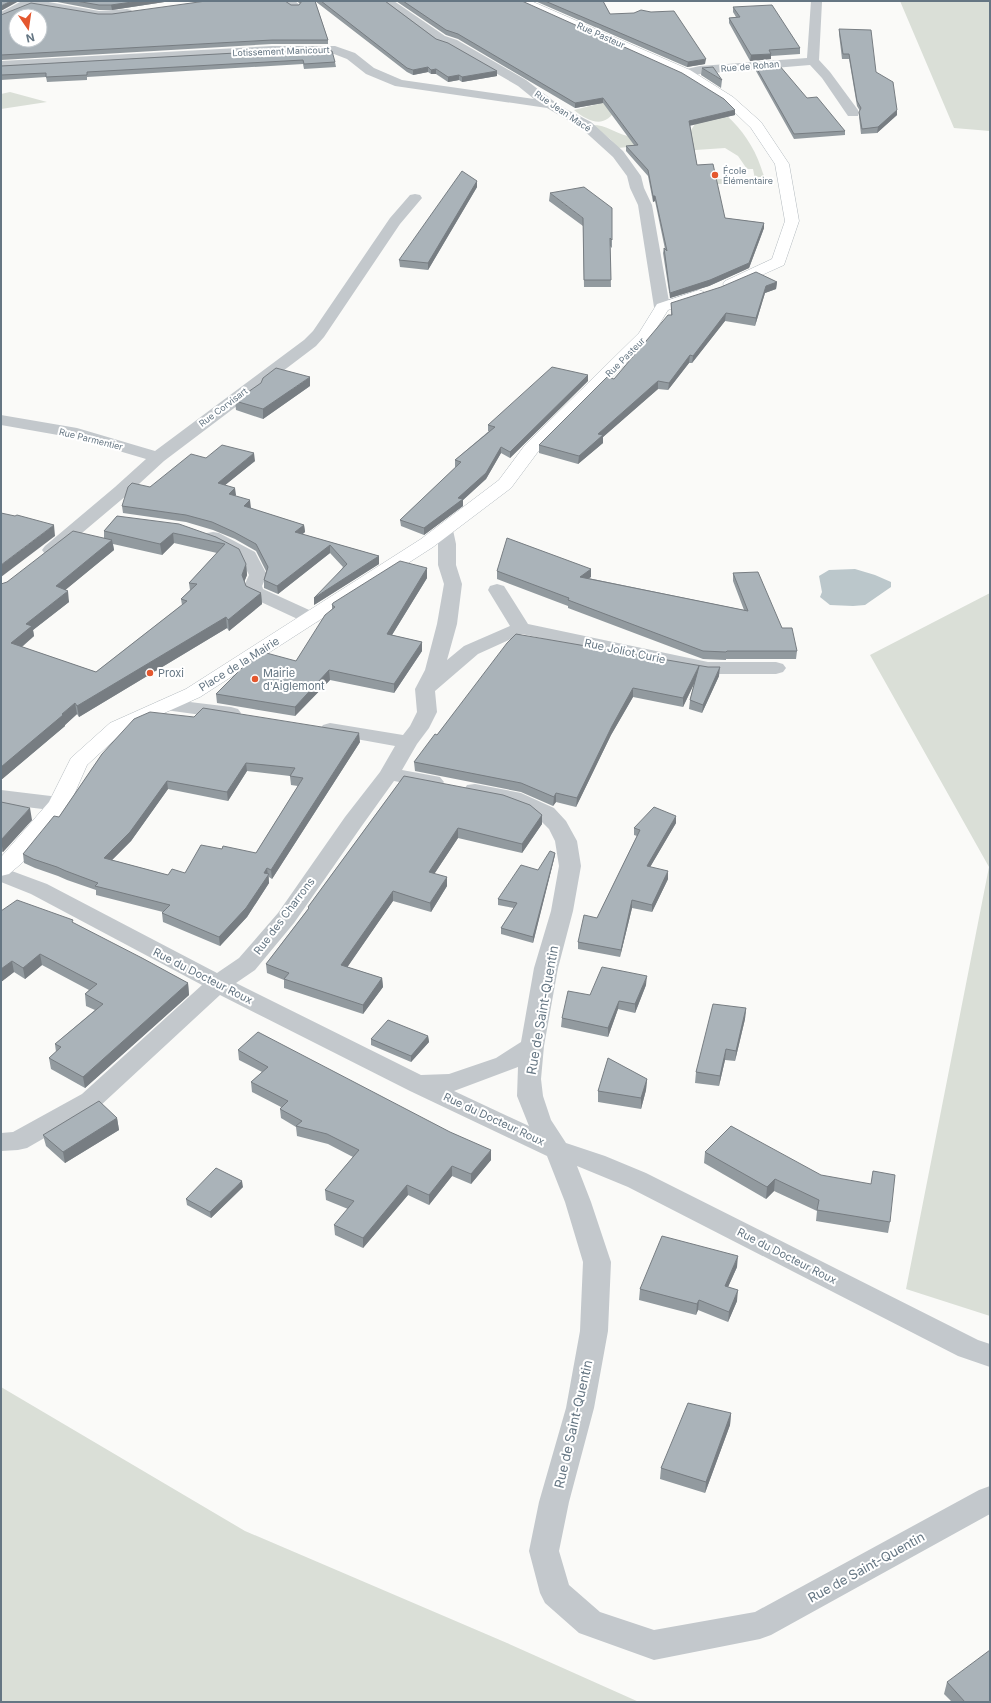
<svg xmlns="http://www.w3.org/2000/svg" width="991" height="1703" font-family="Inter,sans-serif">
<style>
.green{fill:#dadfd7;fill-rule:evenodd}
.water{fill:#bbc7cb}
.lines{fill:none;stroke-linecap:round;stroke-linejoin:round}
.secondary-casing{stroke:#b3babf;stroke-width:1}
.street{fill:#c3c8cc;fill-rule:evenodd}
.secondary{fill:#fff;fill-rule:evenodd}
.wall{fill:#929a9f;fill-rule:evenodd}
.shaded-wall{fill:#777d82}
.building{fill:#aab3b9;stroke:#777d82;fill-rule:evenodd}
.poi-dot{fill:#e4572e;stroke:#fff;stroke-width:1.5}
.labels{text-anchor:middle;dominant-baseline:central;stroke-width:4;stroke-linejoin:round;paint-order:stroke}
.far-street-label{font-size:9px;fill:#657683;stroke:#fff}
.far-poi-label{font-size:9px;fill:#657683;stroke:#fff;text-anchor:start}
.street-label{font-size:11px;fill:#657683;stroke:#fff}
.poi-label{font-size:11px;fill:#657683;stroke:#fff;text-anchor:start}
.near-street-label{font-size:13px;fill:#657683;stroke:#fff}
</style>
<rect width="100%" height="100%" fill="#fafaf8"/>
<!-- green -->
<path class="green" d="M900,1H990V131L954,128Z
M681,81C724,111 753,130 766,184H683L648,145L618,148L610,139L592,125C608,125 614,133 628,136C642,140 658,138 673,142L670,138L691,130L695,124L706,121L696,116L695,112C672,99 665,96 639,98V100L630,101L619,98L661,87L667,89L674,87L669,84ZM725,148L738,156L747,169H753L755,179H698L694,163H683L681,151Z
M10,92L47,102L1,109V94Z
M602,103L617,107C606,129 590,123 574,110Z
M990,593V1316L906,1289L989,867L870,655Z
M1,1387L245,1531L507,1643L639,1702H1Z"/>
<!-- water -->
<path class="water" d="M855,569L875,575L891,582V587L865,605L853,606L830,605L820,597L822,592L819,576L829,570Z"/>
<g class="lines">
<!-- secondary casing -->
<g class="secondary-casing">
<path id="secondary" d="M515,1H531L690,70L733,97L761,122L789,164L799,221L784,265L735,287L730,288L725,287L723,284L725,281L772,259L785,221L775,164L751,128L725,103L682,76L517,3Z
M699,290L704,292L707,295L704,298L668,310L650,339L537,453L511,488L433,547L200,697L124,731L87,765L70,804L22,863L9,874L1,876V857L49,802L71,758L110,723L186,689L421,539L499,480L525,445L639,333L657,304Z"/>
</g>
<!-- street -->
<path class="street" d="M22,1H43L99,11L127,9L131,10L133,12L131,14L127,15L99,17L31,6L1,19V12Z
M281,1H295L301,6L299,8H291Z
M381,1H394L445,36L457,40L526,80L560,106L591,122L623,151L641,176L644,188L652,205L670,307L667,310L662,312L657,310L654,307L638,205L630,188L627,176L613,157L581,128L547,108L395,86L366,74L347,59L334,54H272L1,69V61L272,46H335L355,53L374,68L402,80L534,99L518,86L449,46L437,42Z
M811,1L822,2L819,60L830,72L858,110L859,113L858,116H848L822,78L810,65L700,74L686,77L682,76L680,73L682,70L700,66L807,58Z
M415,194L420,195L422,198L400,224L324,337L316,346L164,461L127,495L57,554L51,555L45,554L42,550L45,546L115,487L146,459L75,438L1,425V415L77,428L155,451L304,340L313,331L390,218L410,195Z
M444,525L450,526L453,530L456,544V565L462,584L457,624L447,660L464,646L510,626L488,590L490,586L497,584L504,586L528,624L708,662H776L783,664L786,668L783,672L776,674H708L522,634L478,654L435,691L437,712L429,728L417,744L402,770L440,777L444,782L440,787L433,788L394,781L361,827L294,923L255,970L236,983L421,1075L449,1074L496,1058L521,1042L534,968L551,911L559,866L555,841L549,829L538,818L507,803L467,795L464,790L467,785L475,784L521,793L554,808L566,821L577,841L581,866L573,911L558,968L544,1046L541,1079L543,1096L551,1120L566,1143L605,1156L646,1173L978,1340L990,1344V1367L958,1356L628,1187L577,1166L591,1202L611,1262L608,1331L594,1408L569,1502L559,1551L569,1585L600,1612L654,1630L755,1612L979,1490L990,1486V1514L771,1635L760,1639L654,1660L579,1633L545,1603L540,1593L529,1551L539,1502L566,1408L580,1331L583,1262L565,1202L547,1156L410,1091L220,995L100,1106L27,1148L18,1150L1,1151V1133L13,1132L82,1094L202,985L31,894L1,882V867L47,884L217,973L239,958L278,913L345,817L380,772L395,746L323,733L320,729L323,725L330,723L403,735L410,726L417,712L415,689L425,670L437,624L444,584L438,565V544L435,530L438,526ZM518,1067L517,1096L529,1126L454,1091Z
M213,532L219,533L255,552L267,575L262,586L263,589L318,614L321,618L318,622L311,624L304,622L248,596L244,586L249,575L241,559L207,541L204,537L207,533Z
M165,699L231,707L238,709L241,713L238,717L231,719L158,709L155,705L158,701Z
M1,790L59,797L67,799L70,804L67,809L59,811L1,804Z"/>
<!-- secondary -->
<use href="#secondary" class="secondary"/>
</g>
<!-- wall -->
<path class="wall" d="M52,1H171L112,10H99Z
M297,1H385L436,39L497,76L462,82L459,80L448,82L436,74H431L428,72L413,75L407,72L315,1L328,40V44H272L1,60V15L112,14L299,5L300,4Z
M396,1H522L735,115L690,125L697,165L725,218L764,223V228L749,268L709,286L670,298L663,253L664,248L665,249L655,201L653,202L648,176L626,151V146L634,145L603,103L575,108L458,39L446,35Z
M535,1H603L610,14L705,64L687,67Z
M733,7L800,48V54L771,56V59L750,61L729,23V18L736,17L733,12Z
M839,29L876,72L897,115L877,133L861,134L859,117L860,111L857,106L849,59H842L839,34Z
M272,51L335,62L336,67L304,69L303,64L87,77V80L47,82L46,77L1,80V66Z
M756,67L845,131V135L794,139L756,71Z
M702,68L722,80L721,88L701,75Z
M477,181V187L428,270L400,267L399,260Z
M550,193L612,240V248L610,246L611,287H584L583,226L549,201Z
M777,282L776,289L765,293L755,326L725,321L692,363H689L668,390L658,389L603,437V443L578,464L539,453V445L614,379L671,315V303Z
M588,381L510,458L501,453L486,479L463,500V506L424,535L401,526L400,520L456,467H455V460L489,431H488V425Z
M310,386L263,419L236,410L235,401Z
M206,458L255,461L225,485L236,495L235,496L250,508L304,525L305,532L302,534L379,556V564L314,605L343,567L330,553L278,594L264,588V580L266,571L256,551L235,539L213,530L186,522L123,513L122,506L150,487Z
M117,516L216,537L246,564L247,575L244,582L246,586L261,593L262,604L229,631L227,628L79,717L77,714L65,725V726L1,780L7,582L104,538V531ZM174,543L217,553L189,583L190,590L181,599L182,605L96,672L22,647L34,636L33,630L69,602L65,590L114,550L113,544L162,555Z
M427,568V578L392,635L422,642V651L394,693L330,680L295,716L217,703L216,694L296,661L332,609V605Z
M591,569V577L588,578L744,610L733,581V573L782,628L797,651L796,659H726V660L703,659L568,608V606L497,579V571Z
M516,634L719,676L702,713L689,709L690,700L694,684L683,707L633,697L611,735L576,807L556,802L553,806L521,792L415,771L414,762L437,735Z
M360,742L272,879L269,877V883L247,917L220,946L163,922L162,913L163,912L96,895V890L67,880L58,876L35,868L24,863L23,854L59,817L102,754ZM247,771L290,776L291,785L298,786L256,853L222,849L185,873L168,875L112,860L131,841L168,789L228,801Z
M404,776L542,815V824L522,853L458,838L434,874L447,886L431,912L393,901L347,967L382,978L383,987L363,1014L284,988V980L267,973L266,964L308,909V907Z
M1,802L32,820L3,852L1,851Z
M676,823L650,867L668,879L652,912L632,908L620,957L578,949V942L597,918L637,836L634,835V828Z
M555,853L554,859L533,943L501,934V928L514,908L498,905V899L538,870Z
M1,911L73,923L188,983L189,995L85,1088L51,1069L49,1058L56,1052L55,1044L95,1010L86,1006L85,994L89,990L42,965L25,979L14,972L1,982Z
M646,985L635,1013L618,1009L608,1037L561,1027L562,1018L590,995Z
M746,1008L745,1019L735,1061L725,1060L719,1086L695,1083L696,1072Z
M428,1036L429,1042L411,1062L371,1045V1039Z
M238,1050L491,1160L471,1184L452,1176L429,1205L408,1195L363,1248L335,1235L334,1225L348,1209L326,1200L325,1190L353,1157L328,1144L297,1136L296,1127L281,1118L280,1109L281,1107L252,1092L251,1082L262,1072L239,1060Z
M647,1079L646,1090L641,1109L598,1102V1091Z
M117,1118L119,1130L65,1163L46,1146L43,1135Z
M705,1152L890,1222L888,1233L816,1221L817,1211L774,1191L766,1199L704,1163Z
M243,1187L211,1218L187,1205L186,1199Z
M737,1267L728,1287L737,1301L728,1322L698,1310L696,1315L639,1300L640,1289Z
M731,1413L730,1425L705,1493L660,1479L661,1468Z
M947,1682L990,1702H952L944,1694Z"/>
<!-- shaded-wall -->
<path class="shaded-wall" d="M11,1H19L1,11V6Z
M139,1H171L112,10L111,5Z
M771,54V59L750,61L751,55Z
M706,59L705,64L687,67L688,62Z
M428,67V72L413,75V70Z
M436,69V74H431V70Z
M497,71V76L462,82V77Z
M459,75V80L448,82V77Z
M603,98V103L575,108V103Z
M735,110V115L689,126V121Z
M897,110V115L877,133L878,127Z
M477,181V187L428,270V263Z
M653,196H655V201L653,202Z
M764,223V228L749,268L709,286L670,298V293Z
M777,282L776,289L765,293L755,326L756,318L766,286Z
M726,313L725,321L692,363L693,356Z
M690,355L689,363L668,390L669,383Z
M588,375V381L510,458V452Z
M310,377V386L263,419V409Z
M658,381V389L603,437V443L578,464L579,456L598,434Z
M501,447V453L486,479L463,500V506L424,535V528L458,498Z
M254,453L255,461L219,490L218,483Z
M235,488L236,495L229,502V494Z
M250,500L251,508L244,513V506Z
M54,525L55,536L1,577V565Z
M304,525L305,532L296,540L295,532Z
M173,533L174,543L162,555L160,544Z
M112,540L114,550L58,596L56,586Z
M330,545V553L278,594L277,586Z
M379,556V564L314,605V598Z
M246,564L247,575L243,585L242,575Z
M427,568V578L387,643V634Z
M591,569V577L579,585L580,577Z
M68,591L69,602L33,630L34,636L13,654L11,643L26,624Z
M261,593L262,604L229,631L228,620Z
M226,617L227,628L79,717L77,706Z
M422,642V651L394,693V684Z
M699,666L698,675L683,707V698Z
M720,667L719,676L702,713L703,705Z
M329,670L330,680L295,716V707Z
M633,688V697L611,735L576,807L577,798L612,726Z
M75,703L77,714L65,725V726L1,780V767Z
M359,733L360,742L272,879L271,870Z
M246,763L247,771L228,801L227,792Z
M167,781L168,789L131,841L105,867L104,858Z
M556,793V802L553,806L554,797Z
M30,808L32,820L3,852L1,840Z
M542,815V824L522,853V844Z
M676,816V823L646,874L647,866Z
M458,828V838L429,882V872Z
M555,853L554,859L533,943V937Z
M267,868L269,883L247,917L220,946L219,937Z
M668,871V879L652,912V905Z
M447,877V886L431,912L430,903Z
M393,891V901L342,975L341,965Z
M632,900V908L620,957L621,950Z
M40,954L42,965L25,979L23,968Z
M12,961L14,972L1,982V969Z
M647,976L646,985L635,1013V1004Z
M382,978L383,987L363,1014V1005Z
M188,983L189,995L85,1088L83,1077Z
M619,1001L618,1009L608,1037V1028Z
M746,1008L745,1019L735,1061L736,1051Z
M428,1036L429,1042L411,1062V1056Z
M726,1049L725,1060L719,1086L720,1076Z
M647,1079L646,1090L641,1109V1098Z
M117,1118L119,1130L65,1163L63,1152Z
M491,1150V1160L471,1184V1174Z
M452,1166V1176L429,1205V1195Z
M775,1179L774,1191L766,1199L767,1187Z
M242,1181L243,1187L211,1218L210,1212Z
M407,1185L408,1195L363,1248V1238Z
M738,1256L737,1267L724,1296L725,1286Z
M738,1290L737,1301L728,1322L729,1312Z
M699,1300L698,1310L696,1315L697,1304Z
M731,1413L730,1425L705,1493L706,1482Z"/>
<!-- building -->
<path class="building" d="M1,1H11L1,6Z
M76,1H139L111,5H99Z
M206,1H285L291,5H299L302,1H315L328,40H272L1,55V15L31,3L98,14H112ZM16,16H40V40H16Z
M321,1H385L436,39L448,43L497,71L462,77L459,75L448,77L436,69L431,70L428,67L413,70L407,68Z
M403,1H522L682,73L724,99L735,110L689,121L697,165L713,164L725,218L764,223L749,263L710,280L670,293L664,248L667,251L655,196H653L648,170L626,146L638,145L603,98L575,103L458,34L446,30Z
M545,1H603L610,14L634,13L641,10L651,12L674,11L706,59L688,62Z
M772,5L800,48L769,50L771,54L751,55L729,18L740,17L733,7Z
M839,29L871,30L876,72L893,82L897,110L878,127L862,129L859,112L861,108L857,101L849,54H843Z
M272,51H332L335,62L304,64L303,60L87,72V75L46,77V73L1,75V66Z
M779,65L807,98L817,97L845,131L794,134L756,67Z
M713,67L722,80L702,68Z
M462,171L477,181L428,263L399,260Z
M584,187L612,208V240L610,238L611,280H584L583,218L550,193Z
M756,272L777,282L766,286L756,318L726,313L693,356L690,355L669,383L658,381L598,434L603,435L579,456L539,445L607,377L614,379L668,315H672L671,303L721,287Z
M552,367L588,375L510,452L501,447L486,473L458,498L463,499L424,528L400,520L461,462L455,460L495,427L488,425Z
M276,368L310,377L263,409L235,401L261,383L263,378Z
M222,445L254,453L218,483L235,488L229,494L250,500L244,506L304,525L295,532L379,556L314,598L347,564L330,545L277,586L264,580L268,567L256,544L234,532L212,522L186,515L122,506L128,487L132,483L150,487L191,454L206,458Z
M1,513L15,516L17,515L54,525L1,565Z
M117,516L179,524L216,537L239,549L246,564L242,575L246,586L261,593L228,620L226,617L77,706L75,703L62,714L63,715L1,767V584L7,582L73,531L112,540L56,586L68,591L26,624L32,626L11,643L96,672L187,601L181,599L197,584L189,583L225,544L173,533L160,544L104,531Z
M507,538L591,569L580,577L748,611L733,573L758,572L782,628H792L797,651H727L726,652L703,651L568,600L569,598L497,571Z
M400,561L427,568L387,634L422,642L394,684L329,670L295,707L216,694L259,651L296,661L325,615L335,607L332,605L333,603Z
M516,634L708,667H720L703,705L690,700L699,666L683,698L633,688L612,726L577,798L556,793L554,797L521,783L414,762L435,734L437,735L507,643Z
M203,708L359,733L271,870L267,868L264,873L269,874L246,908L219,937L162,913L170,905L95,886L98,883L66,871L57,867L33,859L23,854L54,816L59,817L102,754L134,719L150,712L194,717ZM246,763L295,768L290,776L303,778L256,853L223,846L222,849L201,845L185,873L172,869L168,875L104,858L130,832L167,781L227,792Z
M404,776L503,795L530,805L542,815L522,844L458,828L429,872L447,877L430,903L393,891L341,965L382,978L363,1005L284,979L289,973L266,964L309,908L308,907Z
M1,802L30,808L1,840Z
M654,807L676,816L647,866L668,871L652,905L632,900L621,950L578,942L584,915L597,918L640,830L634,828Z
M550,851L555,853L533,937L501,928L517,903L498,899L521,865L538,870Z
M17,900L73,920L72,922L142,958L188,983L83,1077L49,1058L61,1047L55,1044L103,1004L85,994L97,984L40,954L23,968L12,961L1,969V911Z
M602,967L647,976L635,1004L619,1001L608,1028L562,1018L568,991L590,995Z
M713,1004L746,1008L736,1051L726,1049L720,1076L696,1072Z
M388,1020L428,1036L411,1056L371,1039Z
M258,1032L450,1132L491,1150L471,1174L452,1166L429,1195L407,1185L363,1238L334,1225L354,1201L325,1190L359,1150L327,1134L296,1126L302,1121L280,1109L288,1101L251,1082L268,1067L238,1050Z
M608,1058L647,1079L641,1098L598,1091Z
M99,1101L117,1118L63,1152L43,1135Z
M731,1126L821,1175L871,1184L873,1171L895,1175L890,1222L817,1210L819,1200L775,1179L767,1187L705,1152Z
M216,1168L242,1181L210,1212L186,1199Z
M662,1236L738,1256L725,1286L738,1290L729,1312L699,1300L697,1304L640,1289Z
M688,1403L731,1413L706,1482L661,1468Z
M990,1650V1702H965L947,1682Z"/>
<!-- markers -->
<g class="poi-dot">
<circle cx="715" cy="175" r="4"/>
<circle cx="150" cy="673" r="4"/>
<circle cx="255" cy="679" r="4"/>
</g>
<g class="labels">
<!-- far-street labels -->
<g class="far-street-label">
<text transform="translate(601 35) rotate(24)">Rue Pasteur</text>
<text transform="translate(281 51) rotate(-2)">Lotissement Manicourt</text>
<text transform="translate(750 66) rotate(-5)">Rue de Rohan</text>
<text transform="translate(563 111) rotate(34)">Rue Jean Macé</text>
<text transform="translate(625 357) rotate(-45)">Rue Pasteur</text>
<text transform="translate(223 407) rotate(-37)">Rue Corvisart</text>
<text transform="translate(91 439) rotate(14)">Rue Parmentier</text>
</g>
<!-- far-poi labels -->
<g class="far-poi-label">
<text x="723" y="170">École<tspan x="723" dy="10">Élémentaire</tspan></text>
</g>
<!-- street labels -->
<g class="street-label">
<text transform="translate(625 651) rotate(12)">Rue Joliot Curie</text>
<text transform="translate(239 664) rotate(-32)">Place de la Mairie</text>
<text transform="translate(284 916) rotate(-53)">Rue des Charrons</text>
<text transform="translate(203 976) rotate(27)">Rue du Docteur Roux</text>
<text transform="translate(494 1119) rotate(25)">Rue du Docteur Roux</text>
<text transform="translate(787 1256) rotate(27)">Rue du Docteur Roux</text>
</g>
<!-- poi labels -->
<g class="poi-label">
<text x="158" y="673">Proxi</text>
<text x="263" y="673">Mairie<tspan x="263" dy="13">d'Aiglemont</tspan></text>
</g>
<!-- near-street labels -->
<g class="near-street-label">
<text transform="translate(542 1010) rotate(-80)">Rue de Saint-Quentin</text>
<text transform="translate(573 1424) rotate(-77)">Rue de Saint-Quentin</text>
<text transform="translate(866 1567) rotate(-29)">Rue de Saint-Quentin</text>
</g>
</g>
<!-- border -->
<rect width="991" height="1703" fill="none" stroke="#657683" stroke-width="4"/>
<!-- north arrow -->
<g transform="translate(28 28) rotate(167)"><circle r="19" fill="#ffffff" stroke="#c1c8cd"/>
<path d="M0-3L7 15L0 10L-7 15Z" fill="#e4572e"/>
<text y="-6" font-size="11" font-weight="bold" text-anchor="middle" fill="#657683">N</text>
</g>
</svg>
